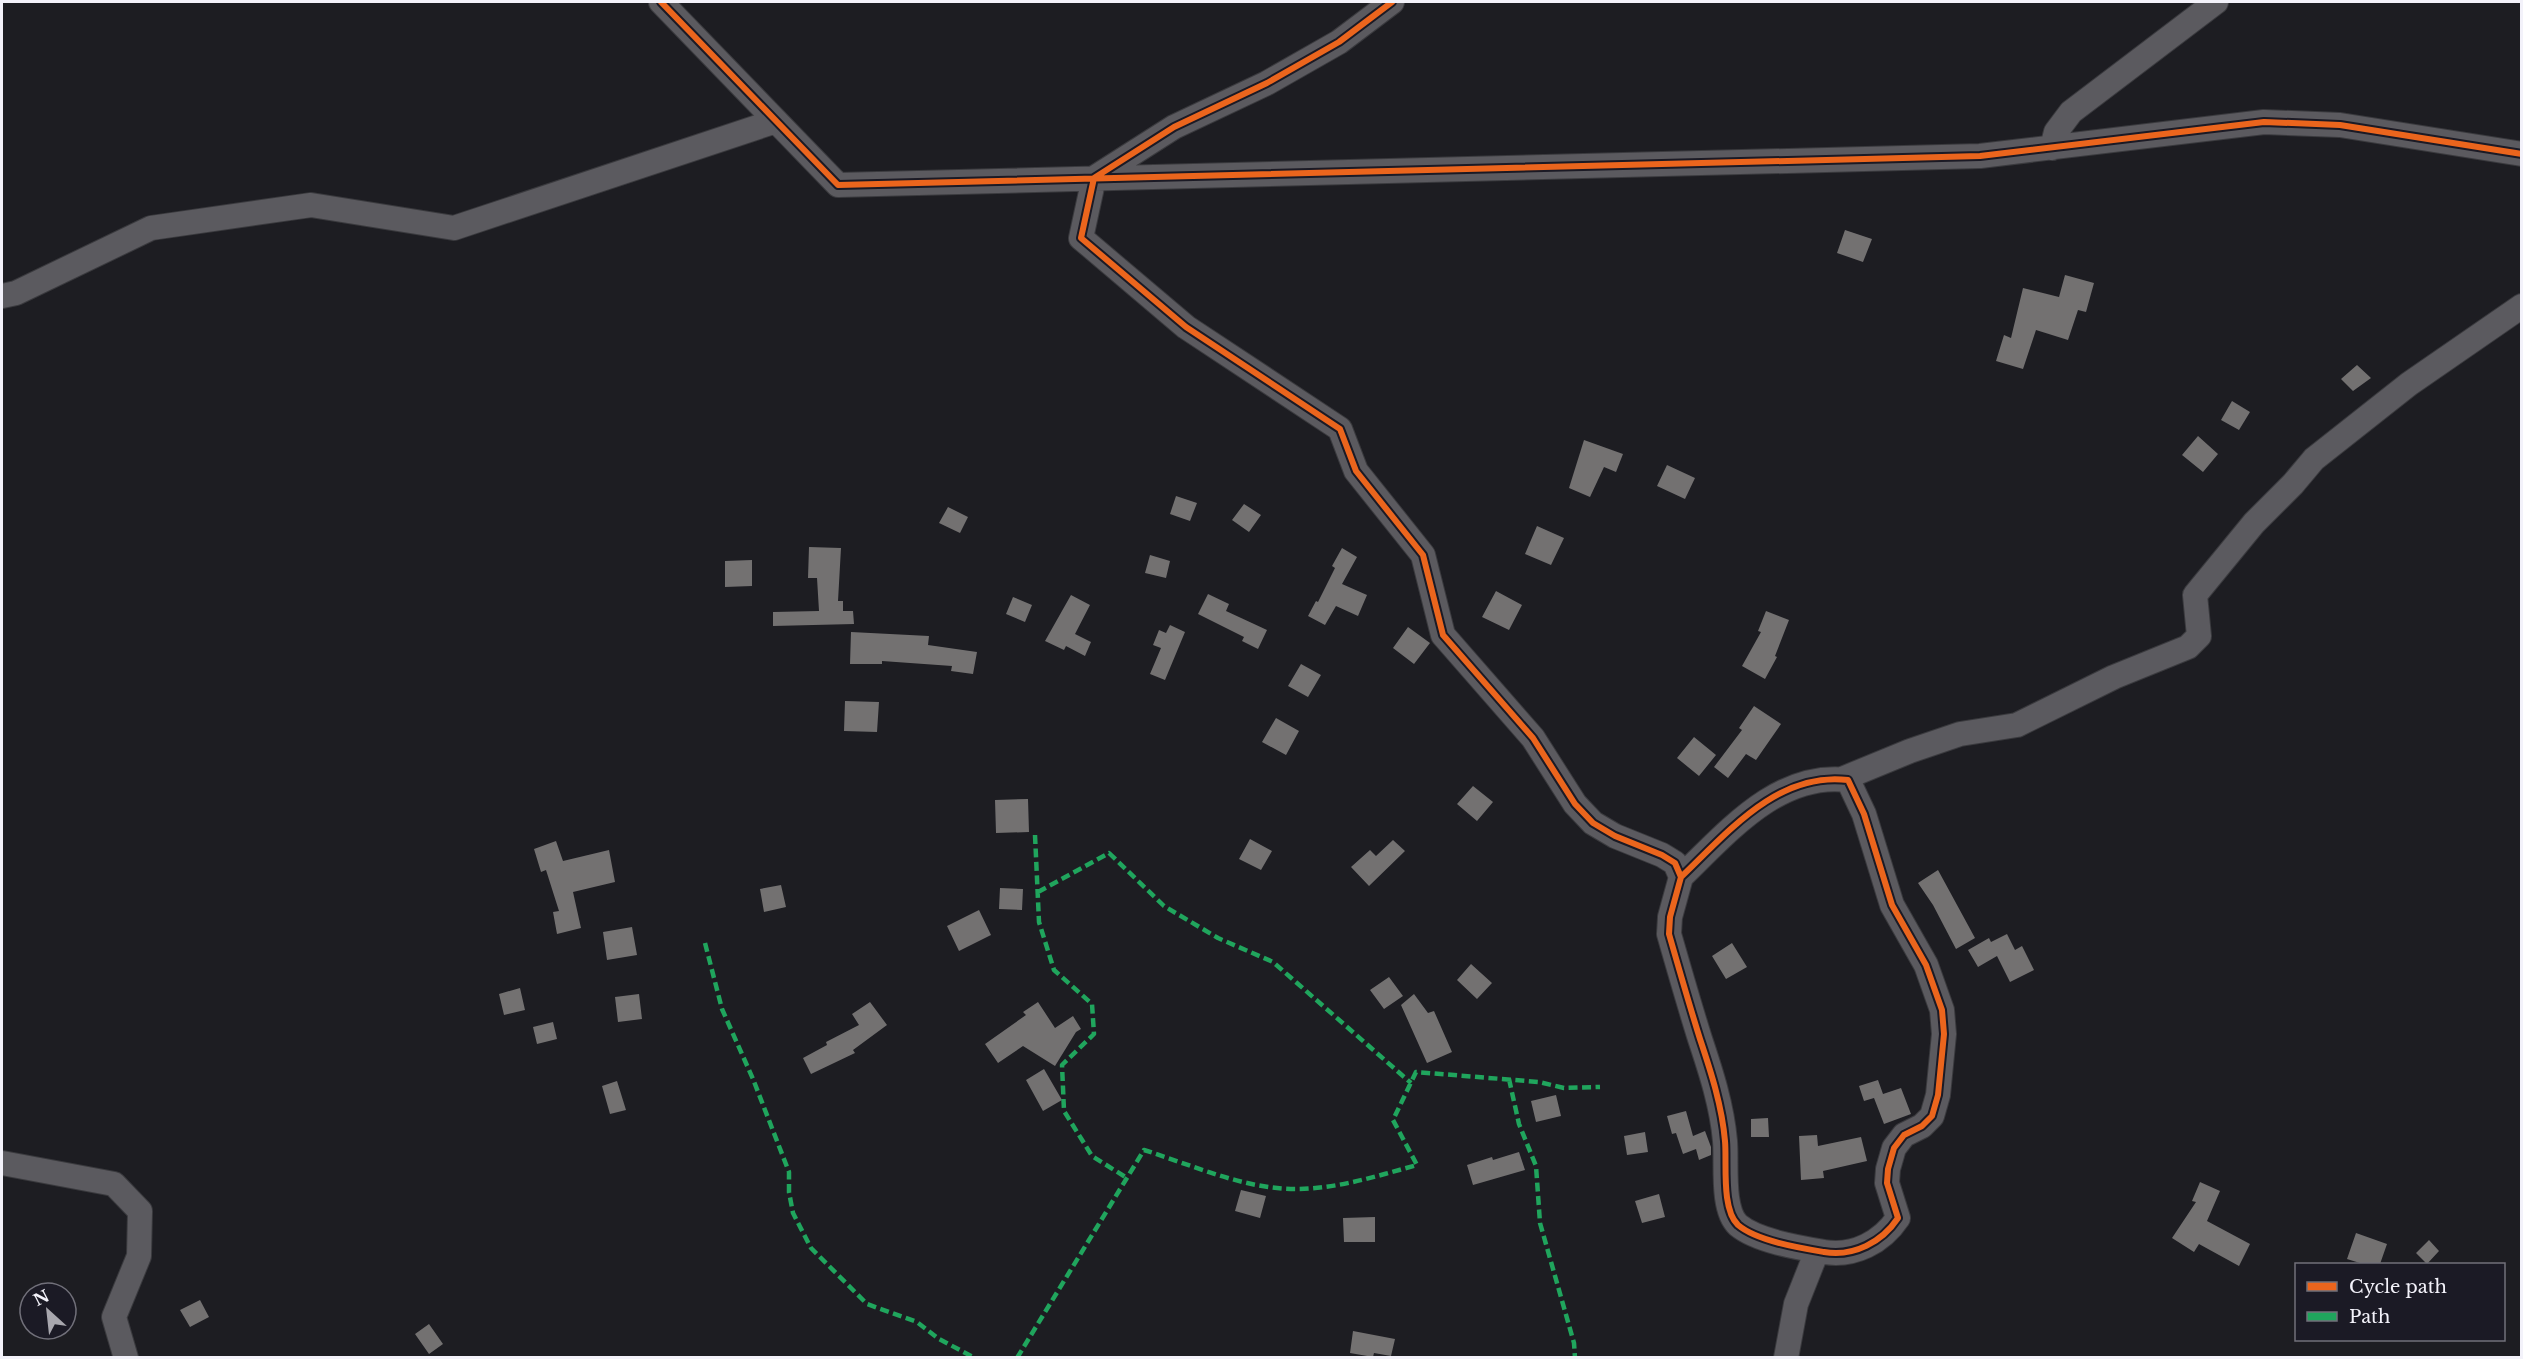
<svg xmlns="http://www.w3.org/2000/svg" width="2523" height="1359" font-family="'Libre Baskerville',serif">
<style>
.building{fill:#737171}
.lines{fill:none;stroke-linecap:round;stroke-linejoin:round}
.minor-casing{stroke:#3a3a3e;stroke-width:26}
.minor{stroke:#5b5a5f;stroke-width:24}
.quiet{stroke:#20a55d;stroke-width:4.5;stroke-dasharray:9 4.5;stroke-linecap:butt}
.cycleway-casing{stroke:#1b1a25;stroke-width:10}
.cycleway{stroke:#eb651d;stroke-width:6}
</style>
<rect width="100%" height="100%" fill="#1d1d22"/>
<!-- building -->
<path class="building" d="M1845,230L1872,239L1863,262L1837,253Z
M2065,275L2094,283L2086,312L2078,310L2068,340L2036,330L2023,369L1996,361L2004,335L2011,338L2023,288L2059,297Z
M2357,365L2371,378L2353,391L2341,379Z
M2232,401L2250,412L2239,430L2221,420Z
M2198,436L2218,454L2203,472L2182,455Z
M1584,440L1623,454L1616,472L1604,467L1590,497L1569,488Z
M1667,465L1695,478L1685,499L1657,486Z
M1176,496L1197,503L1190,521L1170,514Z
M1244,504L1261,515L1249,532L1232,520Z
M948,507L968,517L960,533L939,523Z
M1537,526L1564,538L1551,565L1525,554Z
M809,547L841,548L838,601H843V611H853L854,624L773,626V612L819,611L817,578H808Z
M1342,548L1357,557L1342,584L1367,595L1358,616L1336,606L1325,625L1308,616L1316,601L1318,602L1335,568L1332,566Z
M1150,555L1170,561L1166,578L1145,573Z
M752,560V586L725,587V561Z
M1496,591L1522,605L1509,630L1482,617Z
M1208,594L1229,604L1226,611L1267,630L1258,649L1242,641L1244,637L1198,614Z
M1071,595L1090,605L1075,634L1091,642L1085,656L1066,646L1064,650L1045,641Z
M1013,597L1032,605L1025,622L1006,614Z
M1766,611L1789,620L1775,656L1777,657L1765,679L1742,666L1761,632L1758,631Z
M1170,625L1185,632L1165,680L1150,674L1161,648L1153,645L1159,630L1166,633Z
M1408,627L1430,643L1414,664L1393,648Z
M851,632L929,636L928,645L977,652L973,674L951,671L952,666L882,661V664H850Z
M1301,664L1321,675L1308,697L1288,686Z
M845,701L879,702L877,732L844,731Z
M1754,706L1781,724L1756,760L1746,754L1728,778L1714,767L1742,730L1739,728Z
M1276,718L1299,731L1286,755L1262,742Z
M1694,737L1716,755L1699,776L1677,758Z
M1473,786L1493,802L1477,821L1457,804Z
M1028,799L1029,832L996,833L995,800Z
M1250,839L1272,851L1261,870L1239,859Z
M1393,840L1405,851L1369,886L1351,867L1370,850L1376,856Z
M556,841L563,861L609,850L615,882L573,892L581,928L557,934L553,912L559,911L546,870L541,872L534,849Z
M1938,870L1975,938L1956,949L1933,905L1918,883Z
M781,885L786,907L764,912L760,889Z
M1000,888L1023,889L1022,910L999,909Z
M979,910L991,935L959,951L947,926Z
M632,927L637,955L607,960L603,932Z
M2007,934L2015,950L2022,946L2034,970L2010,982L1997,956L1978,967L1968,950L1989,938L1991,942Z
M1732,943L1747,967L1726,979L1712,956Z
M1471,964L1492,983L1477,999L1457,980Z
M1389,977L1403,996L1384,1009L1370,990Z
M520,988L525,1010L504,1015L499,994Z
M639,994L642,1019L618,1022L615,997Z
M1414,994L1428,1013L1434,1011L1452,1052L1427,1063L1401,1005Z
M870,1002L887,1025L853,1050L855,1053L811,1074L803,1058L827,1045L826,1042L859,1025L852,1014Z
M1038,1002L1055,1028L1073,1016L1081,1029L1076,1032L1055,1066L1023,1046L998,1063L985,1044L1026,1015L1023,1012Z
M553,1022L557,1039L537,1044L533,1027Z
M1044,1069L1062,1100L1043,1111L1026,1080Z
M1878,1080L1883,1094L1901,1088L1911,1114L1884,1124L1874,1098L1864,1101L1859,1086Z
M617,1081L626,1110L610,1114L602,1086Z
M1556,1095L1561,1116L1536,1122L1531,1101Z
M1686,1111L1693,1136L1705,1131L1711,1147V1155L1699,1160L1696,1149L1683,1154L1676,1133L1672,1134L1667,1116Z
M1768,1118L1769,1137H1751V1119Z
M1645,1132L1648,1152L1627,1155L1624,1136Z
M1817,1135L1818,1146L1861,1137L1867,1161L1823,1171L1824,1178L1801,1180L1799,1136Z
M1519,1152L1525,1170L1473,1185L1467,1165L1492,1157L1493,1160Z
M2200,1182L2220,1191L2207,1221L2250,1244L2239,1266L2199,1244L2194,1252L2172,1238L2196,1202L2192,1201Z
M1241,1190L1266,1196L1260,1218L1235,1211Z
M1659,1194L1665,1217L1642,1223L1635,1201Z
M1375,1217V1242H1344L1343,1218Z
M2356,1233L2387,1244L2380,1264H2363L2347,1259Z
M2429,1240L2439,1251L2427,1264L2416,1253Z
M200,1300L209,1317L190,1327L180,1310Z
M429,1324L443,1344L429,1354L415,1334Z
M1353,1331L1395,1339L1391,1356L1374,1353L1373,1357L1350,1353Z"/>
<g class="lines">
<!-- minor casing -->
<g class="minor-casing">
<path id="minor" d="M661,2L838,185L1980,156L2264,122L2340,125L2522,154
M1392,2L1339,42L1267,83L1174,127L1094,178L1081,238L1186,327L1340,429L1356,471L1423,555L1443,635L1533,738L1575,804L1593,823L1615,836L1662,855L1675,863L1681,877L1670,917L1669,934C1679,969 1689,1004 1700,1039C1711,1072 1722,1106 1725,1141C1727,1162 1721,1209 1738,1225C1757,1241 1800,1248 1824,1252C1854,1257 1882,1242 1898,1218L1887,1183L1888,1169L1894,1148L1904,1135L1922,1126L1932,1116L1938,1095L1944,1034L1942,1010L1926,965L1892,905L1864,814L1848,780C1778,771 1727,833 1681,877
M2052,148L2056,132L2071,112L2216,2
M2,296L16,293L151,228L311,205L454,228L776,121
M1842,779L1910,751L1960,734L2017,725L2114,677L2188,647L2199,636L2195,595L2254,523L2293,484L2314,459L2409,384L2522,306
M2,1163L114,1184L140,1211L139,1256L114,1317L126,1358
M1786,1358L1796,1304L1817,1251"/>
</g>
<!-- minor -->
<use href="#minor" class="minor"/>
<!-- quiet -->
<path class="quiet" d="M1035,835L1039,922L1054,970L1092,1004L1094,1034L1062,1065L1064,1111L1092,1156L1127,1178
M1038,892L1109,853L1164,906L1218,938L1273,962L1411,1083
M705,943L722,1009L753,1079L789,1172V1192L793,1213L811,1248L867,1304L917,1322L939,1339L975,1358
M1509,1079L1519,1124L1536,1166L1540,1223L1574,1343L1575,1358
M1017,1358L1144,1150C1192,1165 1244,1189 1295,1189C1337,1189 1377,1176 1417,1165L1393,1120L1416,1072L1539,1082L1564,1088L1600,1087"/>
<!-- cycleway casing -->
<g class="cycleway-casing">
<path id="cycleway" d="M661,2L838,185L1980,156L2264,122L2340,125L2522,154
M1392,2L1339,42L1267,83L1174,127L1094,178L1081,238L1186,327L1340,429L1356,471L1423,555L1443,635L1533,738L1575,804L1593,823L1615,836L1662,855L1675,863L1681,877L1670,917L1669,934C1679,969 1689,1004 1700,1039C1711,1072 1722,1106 1725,1141C1727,1162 1721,1209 1738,1225C1757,1241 1800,1248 1824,1252C1854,1257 1882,1242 1898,1218L1887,1183L1888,1169L1894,1148L1904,1135L1922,1126L1932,1116L1938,1095L1944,1034L1942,1010L1926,965L1892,905L1864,814L1848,780C1778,771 1727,833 1681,877"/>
</g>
<!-- cycleway -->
<use href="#cycleway" class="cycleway"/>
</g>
<!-- border -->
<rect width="2523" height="1359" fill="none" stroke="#f3f2fa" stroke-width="6"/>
<!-- legend -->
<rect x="2295" y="1263" width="210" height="78" fill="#1b1a25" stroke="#71707a" stroke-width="1.5"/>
<rect x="2307" y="1282" width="30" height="9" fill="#eb651d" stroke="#71707a" stroke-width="1.5"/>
<text x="2349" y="1293" font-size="18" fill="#f3f2fa">Cycle path</text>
<rect x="2307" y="1312" width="30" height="9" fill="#20a55d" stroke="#71707a" stroke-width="1.5"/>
<text x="2349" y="1323" font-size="18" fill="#f3f2fa">Path</text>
<!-- north arrow -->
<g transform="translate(48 1311) rotate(333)"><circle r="28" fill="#1b1a25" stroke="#71707a" stroke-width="1.5"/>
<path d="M0-4.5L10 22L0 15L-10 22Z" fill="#a8a7ae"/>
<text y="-9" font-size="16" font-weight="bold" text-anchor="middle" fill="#f3f2fa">N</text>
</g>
</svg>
